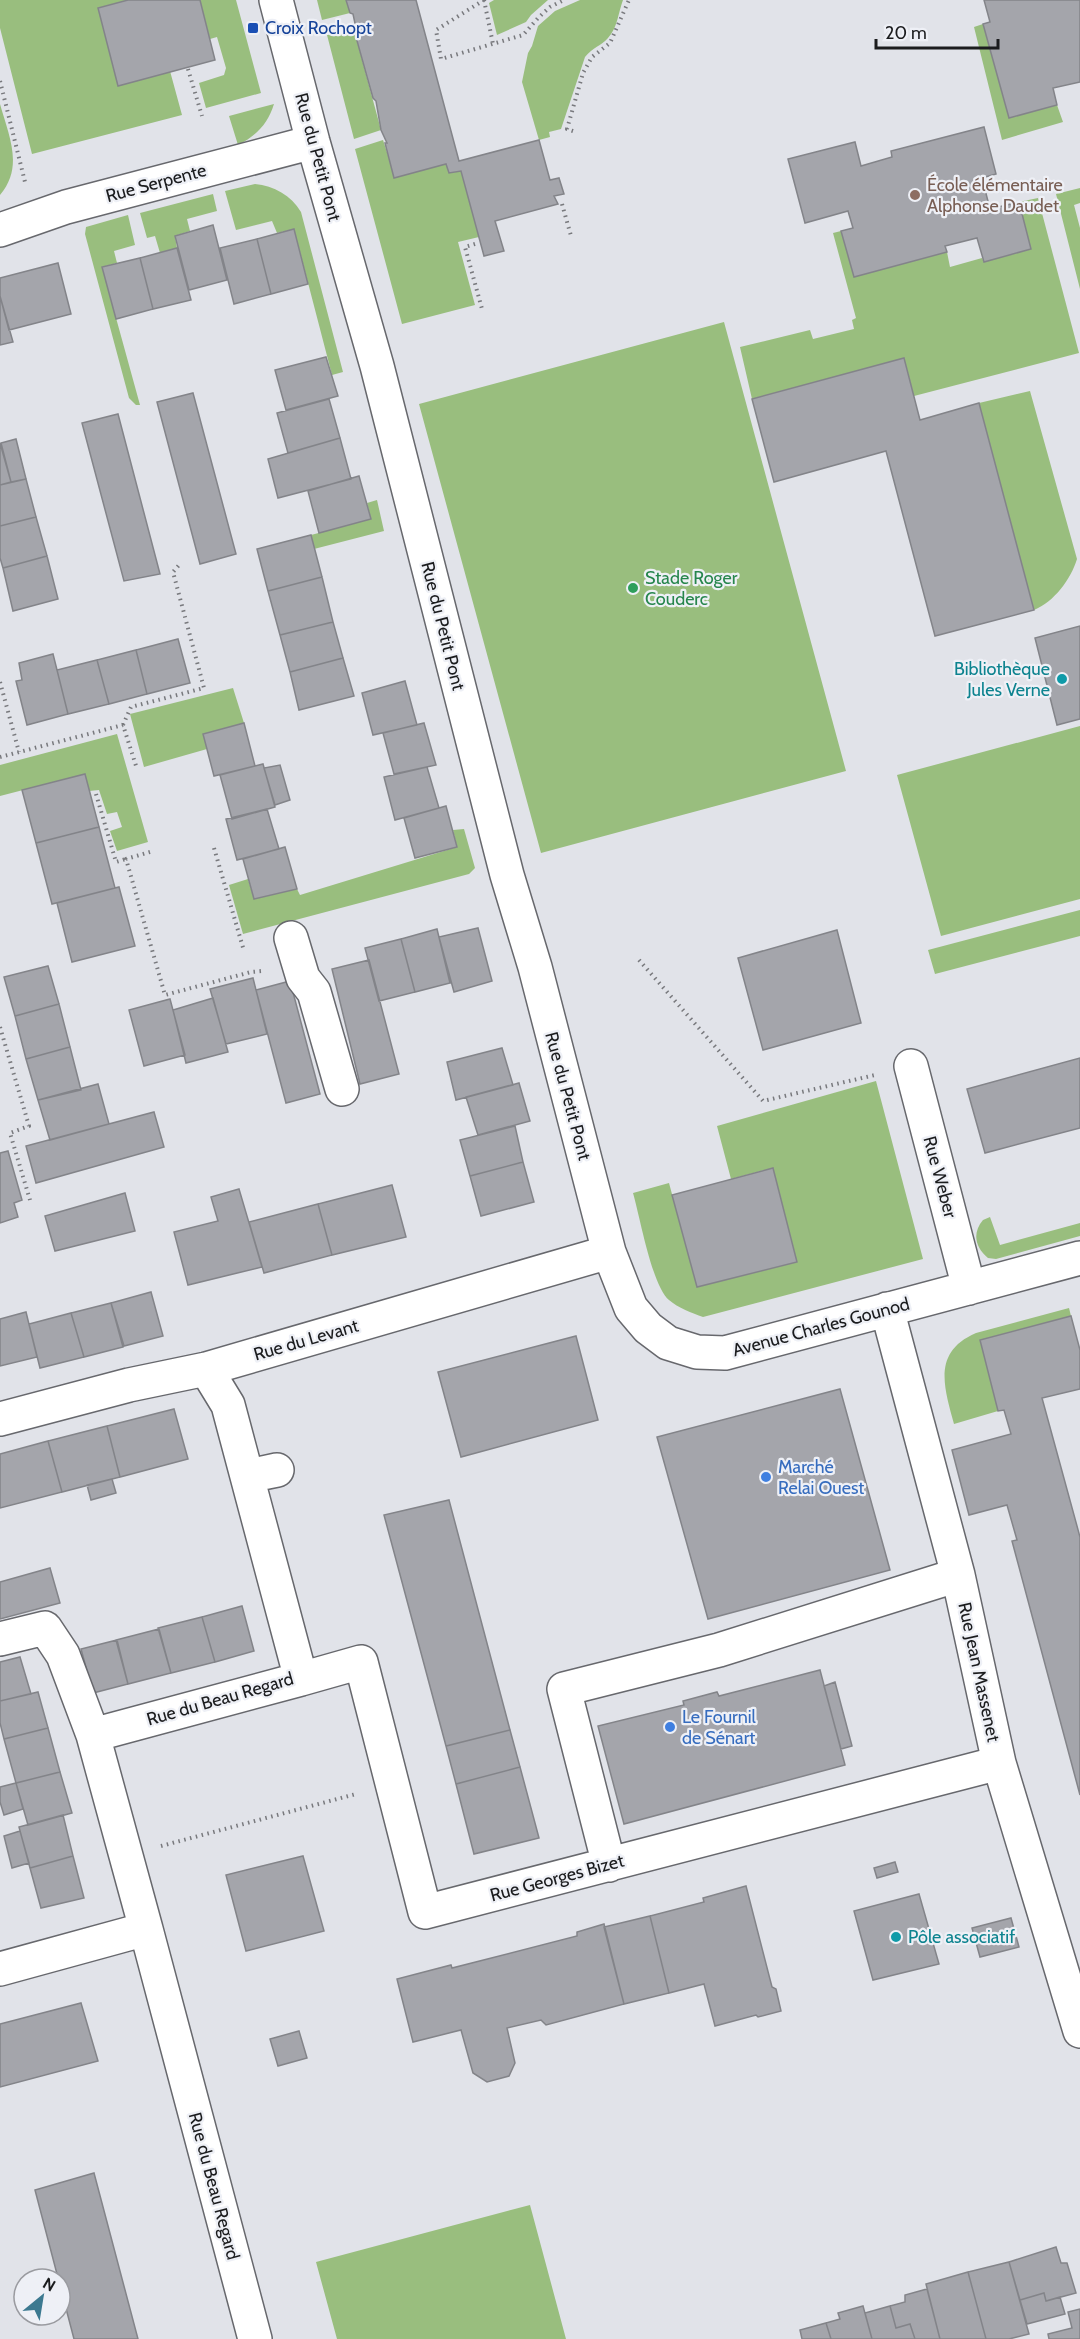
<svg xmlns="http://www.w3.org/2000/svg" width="1080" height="2339" font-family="Cabin,sans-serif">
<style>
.green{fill:#99be7e}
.building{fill:#a4a5ab;stroke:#838489;stroke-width:1.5}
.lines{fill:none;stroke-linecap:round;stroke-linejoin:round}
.minor-casing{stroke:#67686d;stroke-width:36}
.path{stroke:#78797d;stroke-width:4;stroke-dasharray:1.5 4.5;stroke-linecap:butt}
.minor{stroke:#fff;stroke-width:33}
.transit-dot{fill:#1a4fb4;stroke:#eef0f6;stroke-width:2}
.education-dot{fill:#8d6e63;stroke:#eef0f6;stroke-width:2}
.leisure-dot{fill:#2e9e5b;stroke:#eef0f6;stroke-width:2}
.culture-dot{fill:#0f9aa8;stroke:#eef0f6;stroke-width:2}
.shop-dot{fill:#3f7fe0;stroke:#eef0f6;stroke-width:2}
.labels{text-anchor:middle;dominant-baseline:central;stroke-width:4.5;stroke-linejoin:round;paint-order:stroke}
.transit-label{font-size:18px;fill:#164399;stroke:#eef0f6;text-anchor:start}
.street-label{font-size:18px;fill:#1b1c1e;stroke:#eef0f6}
.education-label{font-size:18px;fill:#785e54;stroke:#eef0f6;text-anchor:start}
.leisure-label{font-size:18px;fill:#27864d;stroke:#eef0f6;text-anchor:start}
.culture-label{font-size:18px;fill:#0d838f;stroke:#eef0f6;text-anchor:end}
.shop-label{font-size:18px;fill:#366cbe;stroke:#eef0f6;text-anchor:start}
</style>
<rect width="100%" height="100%" fill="#e1e3e9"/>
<!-- green -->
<path class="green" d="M0,0H128L98,8L118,86L170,71L182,115L32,154L0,28Z
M200,0H236L261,93L206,108L199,83L224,75L226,68L217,37L210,39Z
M317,0H346L350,13L322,20Z
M494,0H548L531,15L526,22L497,35L489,3Z
M580,0H623C618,13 618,27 608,38C601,46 593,47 585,57L561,129L549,132L550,137L539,140L522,82L528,53L532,46L538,26L555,11Z
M983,24L1009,118L1057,105L1063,122L1002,140L974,27Z
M354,30L381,130L354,139L327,35Z
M0,104C9,136 24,167 0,195Z
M274,104C268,124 256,136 238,145L229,116Z
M383,140L395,177L446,164L449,173L461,171L479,237L458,242L475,305L402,324L355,149Z
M255,184C274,186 291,195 301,212L343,372L332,375L294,229L277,233L272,221L236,230L225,191Z
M1080,188V203L1074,205L1080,228V289L1056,194Z
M213,194L217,211L187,219L190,231L175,236L177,248L160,253L155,236L147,238L140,213Z
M1038,198L1079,353L914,396L904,358L752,399L740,347L810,330L813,339L854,329L852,320L856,318L833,233L841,231L854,277L947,252L950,267L982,258L984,262L1031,249L1019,202Z
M128,215L135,245L114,251L117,263L102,267L140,405H136L129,398L85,234L86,227Z
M724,322L846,771L541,853L419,404Z
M1030,391L1077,559C1071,579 1054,602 1034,610L979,403Z
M377,500L384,531L314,549L311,535L371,519L367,503Z
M233,688L244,723L203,734L207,749L144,767L130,714Z
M1080,726V899L941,936L897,775Z
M117,734L148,842L117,851L110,831L122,827L117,812L107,814L99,790L89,791L85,774L0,796V765Z
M464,829L475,868L469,874L243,934L229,885L248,879L254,899L297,889L300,895L457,847L453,830Z
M1080,910V936L935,974L928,950Z
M876,1081L923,1259L703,1317C692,1313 678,1308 669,1300C652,1286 640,1217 633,1193L669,1183L697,1287L797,1262L773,1168L731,1179L717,1126Z
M990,1217L1000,1245L1080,1223V1236L996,1259L988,1258C975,1247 972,1233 983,1220Z
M1069,1308L1071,1316L980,1340L998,1411L954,1424C944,1387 932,1352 976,1333Z
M530,2205L566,2339H337L316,2262Z"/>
<!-- building -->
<path class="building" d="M128,0H200L215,60L118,86L98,8Z
M346,0H416L459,161L539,140L550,180L559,178L564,194L554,196L558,204L495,221L504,251L484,256L461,171L449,173L446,164L394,178L385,143H387L381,130L376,101L373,98L354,30L356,28L353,14L350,13Z
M984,0H1080V82L1053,88L1057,105L1009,118L983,24L990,22Z
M984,127L996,174L982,178L990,209L1019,202L1031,249L984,262L977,238L945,246L947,252L854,277L841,231L853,228L848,211L805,223L788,159L855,142L861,166L892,157L891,151Z
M213,225L227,280L189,290L175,236Z
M294,229L308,284L271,294L257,239Z
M257,239L271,294L234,304L220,248Z
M177,248L191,300L153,309L140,258Z
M140,258L153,309L116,319L102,267Z
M58,263L71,314L9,330L0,296V278Z
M0,296L13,342L0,345Z
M326,357L338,396L286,410L275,370Z
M904,358L920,420L979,403L1034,610L935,636L886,451L774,482L752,399Z
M193,393L236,554L200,564L157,402Z
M329,399L340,438L288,453L277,413Z
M118,414L160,574L124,581L82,423Z
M340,438L351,479L278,498L268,459Z
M16,439L26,479L11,482L1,443Z
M0,443L11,482L0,485Z
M359,476L371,519L319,533L308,491Z
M26,479L36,517L0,526V485Z
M36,517L47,556L3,568L0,558V526Z
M311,535L322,577L268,591L257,549Z
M47,556L58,599L13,611L3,568Z
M322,577L333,622L280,635L268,591Z
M333,622L343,658L290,672L280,635Z
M1080,626V719L1057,725L1035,638Z
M178,639L190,683L147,694L136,650Z
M136,650L147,694L109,704L97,660Z
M53,654L68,714L27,725L16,681L22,680L19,663Z
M343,658L354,696L299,710L290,672Z
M97,660L109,704L68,714L57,670Z
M405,681L417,725L373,735L362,693Z
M244,723L255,766L214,776L203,734Z
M424,723L436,765L394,774L383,733Z
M263,764L275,807L232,819L220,775Z
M280,765L290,800L275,805L264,768Z
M427,767L439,808L395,820L384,777Z
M85,774L99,827L36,843L22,790Z
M446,806L457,847L415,858L404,818Z
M267,809L279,849L237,860L226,819Z
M99,827L115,888L52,904L36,843Z
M285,847L297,889L254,899L243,859Z
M119,887L135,946L72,962L57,903Z
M478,928L492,981L454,992L439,937Z
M437,929L450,983L415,992L401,939Z
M837,930L861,1023L763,1050L738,958Z
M401,939L415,992L379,1001L365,948Z
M369,960L399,1074L360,1084L332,969Z
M48,966L59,1004L15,1016L4,977Z
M253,978L267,1034L226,1044L210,989Z
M290,981L320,1094L286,1103L256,990Z
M213,998L228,1052L186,1063L173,1010Z
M170,999L185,1055L144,1066L129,1010Z
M59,1004L70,1047L26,1059L15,1016Z
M70,1047L81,1090L38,1100L26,1059Z
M502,1048L513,1085L456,1100L447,1062Z
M1080,1058V1128L985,1153L967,1089Z
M519,1083L530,1121L478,1135L466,1097Z
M98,1084L109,1124L50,1140L38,1100Z
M154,1112L164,1147L36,1183L26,1146Z
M515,1126L523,1162L470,1176L460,1140Z
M8,1151L22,1200L14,1203L18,1217L0,1223V1153Z
M523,1162L534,1202L481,1216L470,1176Z
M773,1168L797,1262L697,1287L672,1195Z
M392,1185L406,1237L332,1255L318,1204Z
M239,1189L262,1267L188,1285L174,1232L218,1221L211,1197Z
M125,1193L135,1231L55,1251L45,1216Z
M318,1204L332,1255L264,1273L249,1222Z
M151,1292L163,1336L124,1346L111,1303Z
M111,1303L123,1347L84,1357L71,1313Z
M26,1312L37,1357L0,1366V1319Z
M71,1313L84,1357L40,1368L29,1324Z
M1071,1316L1080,1350V1389L1042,1398L1080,1537V1795L1012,1541L1017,1540L1007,1505L969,1515L952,1450L1011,1434L1004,1410L998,1411L980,1340Z
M576,1336L598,1420L461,1457L438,1372Z
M840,1389L890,1570L708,1619L657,1437Z
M174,1409L188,1459L120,1477L107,1426Z
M107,1426L120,1477L62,1492L48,1441Z
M48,1441L62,1492L0,1508V1454Z
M112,1479L116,1493L91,1500L87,1485Z
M449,1500L510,1730L446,1746L384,1515Z
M50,1568L60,1603L0,1619V1582Z
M242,1606L254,1651L215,1662L202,1617Z
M202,1617L215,1662L171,1673L158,1628Z
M159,1629L171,1673L128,1684L116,1640Z
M117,1640L128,1684L93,1693L81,1649Z
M20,1657L31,1694L0,1701V1662Z
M820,1670L845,1765L624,1824L598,1726L684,1705L683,1701L717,1692L719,1696Z
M835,1682L852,1746L841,1749L824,1686Z
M38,1692L48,1728L4,1739L0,1723V1701Z
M48,1728L60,1772L16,1783L4,1739Z
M510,1730L520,1767L456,1784L446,1746Z
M520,1767L539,1838L474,1854L456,1784Z
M60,1772L72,1813L28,1825L16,1783Z
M16,1783L23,1809L4,1815L0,1802V1787Z
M63,1815L73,1856L30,1868L19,1827Z
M20,1831L29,1863L12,1868L4,1836Z
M73,1856L84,1898L41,1908L30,1868Z
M303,1856L324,1931L246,1951L226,1875Z
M895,1862L898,1872L877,1878L874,1868Z
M746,1886L772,1987L776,1989L781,2011L758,2017L756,2015L715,2026L704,1984L669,1993L650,1916L704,1902L703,1898Z
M919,1894L939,1964L873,1980L854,1911Z
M650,1916L669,1993L624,2004L604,1927Z
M1011,1918L1019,1947L980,1957L972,1928Z
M604,1924L624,2004L546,2025L541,2020L507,2028L515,2063L509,2076L487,2082L473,2073L461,2030L413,2042L397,1979L451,1965L452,1968L577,1936V1932Z
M81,2003L98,2061L0,2087V2024Z
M299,2031L307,2058L278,2066L270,2039Z
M94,2173L138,2339H74L35,2190Z
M1056,2247L1061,2263H1067L1076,2293L1046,2301L1044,2293L1020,2300L1009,2262Z
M1009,2262L1029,2334L1009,2339H986L968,2272Z
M968,2272L986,2339H940L926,2284Z
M927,2289L940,2339H915L910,2324L896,2328L890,2306L905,2302V2295Z
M1044,2293L1046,2301L1060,2297L1065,2314L1027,2324L1020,2300Z
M863,2306L872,2339H831L826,2323L840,2319L838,2313Z
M890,2306L896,2328L910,2324L915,2339H872L865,2313Z
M1080,2309V2339H1049L1048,2334L1072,2328L1068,2312Z
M826,2323L831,2339H802L800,2330Z"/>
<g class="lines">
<!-- minor casing -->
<g class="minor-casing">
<path id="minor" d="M276,0L313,142L377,366L507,875L535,967L609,1252L631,1308L648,1328L668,1343L697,1352L725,1353L1080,1258
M0,230L66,207L313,142
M291,938L303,978L314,992L342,1089
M911,1066L969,1288
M887,1309L958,1575L999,1763L1080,2031
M0,1419L129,1385L206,1369L609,1252
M248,1476L277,1470
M0,1639L45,1628L63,1655L93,1735
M301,1679L361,1662L425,1912L999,1763
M609,1865L564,1689L719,1650L958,1575
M146,1929L255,2339
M0,1969L146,1929L93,1735L301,1679L228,1405L206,1369"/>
</g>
<!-- path -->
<path class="path" d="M484,0L436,30L441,59L523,35L538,18L550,7L564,0
M484,0L493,44
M188,69L202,116
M0,81L25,182
M573,131L567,129L583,73L592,57L610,43L629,0
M562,204L571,236
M475,244L465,247L482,309
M0,682L19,752
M123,725L131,707L204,688L173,572L179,565
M0,757L123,725L137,769
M96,794L116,862L126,859
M214,848L244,951
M150,852L126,859L165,995L251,972L262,971
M639,960L763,1101L875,1075
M0,1027L29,1126L10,1133L30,1200
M161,1846L356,1794"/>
<!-- minor -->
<use href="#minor" class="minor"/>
</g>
<!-- markers -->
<rect class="transit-dot" x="247" y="22" width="12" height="12" rx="3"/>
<circle class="education-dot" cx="915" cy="195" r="6"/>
<circle class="leisure-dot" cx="633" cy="588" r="6"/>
<g class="culture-dot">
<circle cx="1062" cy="679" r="6"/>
<circle cx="896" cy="1937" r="6"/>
</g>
<g class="shop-dot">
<circle cx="766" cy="1477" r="6"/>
<circle cx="670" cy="1727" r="6"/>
</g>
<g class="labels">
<!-- transit labels -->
<g class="transit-label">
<text x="265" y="28">Croix Rochopt</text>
</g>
<!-- street labels -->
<g class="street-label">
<text transform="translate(318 157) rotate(75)">Rue du Petit Pont</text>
<text transform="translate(156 183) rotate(-15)">Rue Serpente</text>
<text transform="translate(443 626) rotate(76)">Rue du Petit Pont</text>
<text transform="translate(568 1096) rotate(75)">Rue du Petit Pont</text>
<text transform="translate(940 1177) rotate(75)">Rue Weber</text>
<text transform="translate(821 1327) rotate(-15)">Avenue Charles Gounod</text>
<text transform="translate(306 1340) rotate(-16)">Rue du Levant</text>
<text transform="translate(979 1672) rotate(78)">Rue Jean Massenet</text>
<text transform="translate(220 1699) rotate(-16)">Rue du Beau Regard</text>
<text transform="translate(557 1878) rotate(-15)">Rue Georges Bizet</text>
<text transform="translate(214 2186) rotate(75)">Rue du Beau Regard</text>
</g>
<!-- education labels -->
<g class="education-label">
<text x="927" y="185">École élémentaire<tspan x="927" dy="21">Alphonse Daudet</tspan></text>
</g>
<!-- leisure labels -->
<g class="leisure-label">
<text x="645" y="578">Stade Roger<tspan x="645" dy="21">Couderc</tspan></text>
</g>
<!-- culture labels -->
<g class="culture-label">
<text x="1050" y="669">Bibliothèque<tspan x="1050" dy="21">Jules Verne</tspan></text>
<text x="908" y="1937" text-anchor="start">Pôle associatif</text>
</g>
<!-- shop labels -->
<g class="shop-label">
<text x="778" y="1467">Marché<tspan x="778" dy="21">Relai Ouest</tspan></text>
<text x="682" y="1717">Le Fournil<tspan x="682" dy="21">de Sénart</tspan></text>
</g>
</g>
<!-- north arrow -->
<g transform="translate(42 2297) rotate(30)"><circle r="28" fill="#eef0f6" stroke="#9a9ba0" stroke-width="1.5"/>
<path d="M0-4.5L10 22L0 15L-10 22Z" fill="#3c7990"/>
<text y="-9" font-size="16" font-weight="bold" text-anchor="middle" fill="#1b1c1e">N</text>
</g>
<!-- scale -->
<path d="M876 39v9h122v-9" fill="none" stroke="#1b1c1e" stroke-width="3"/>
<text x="885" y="39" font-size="18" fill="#1b1c1e" stroke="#eef0f6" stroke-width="4.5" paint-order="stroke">20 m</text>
</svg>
